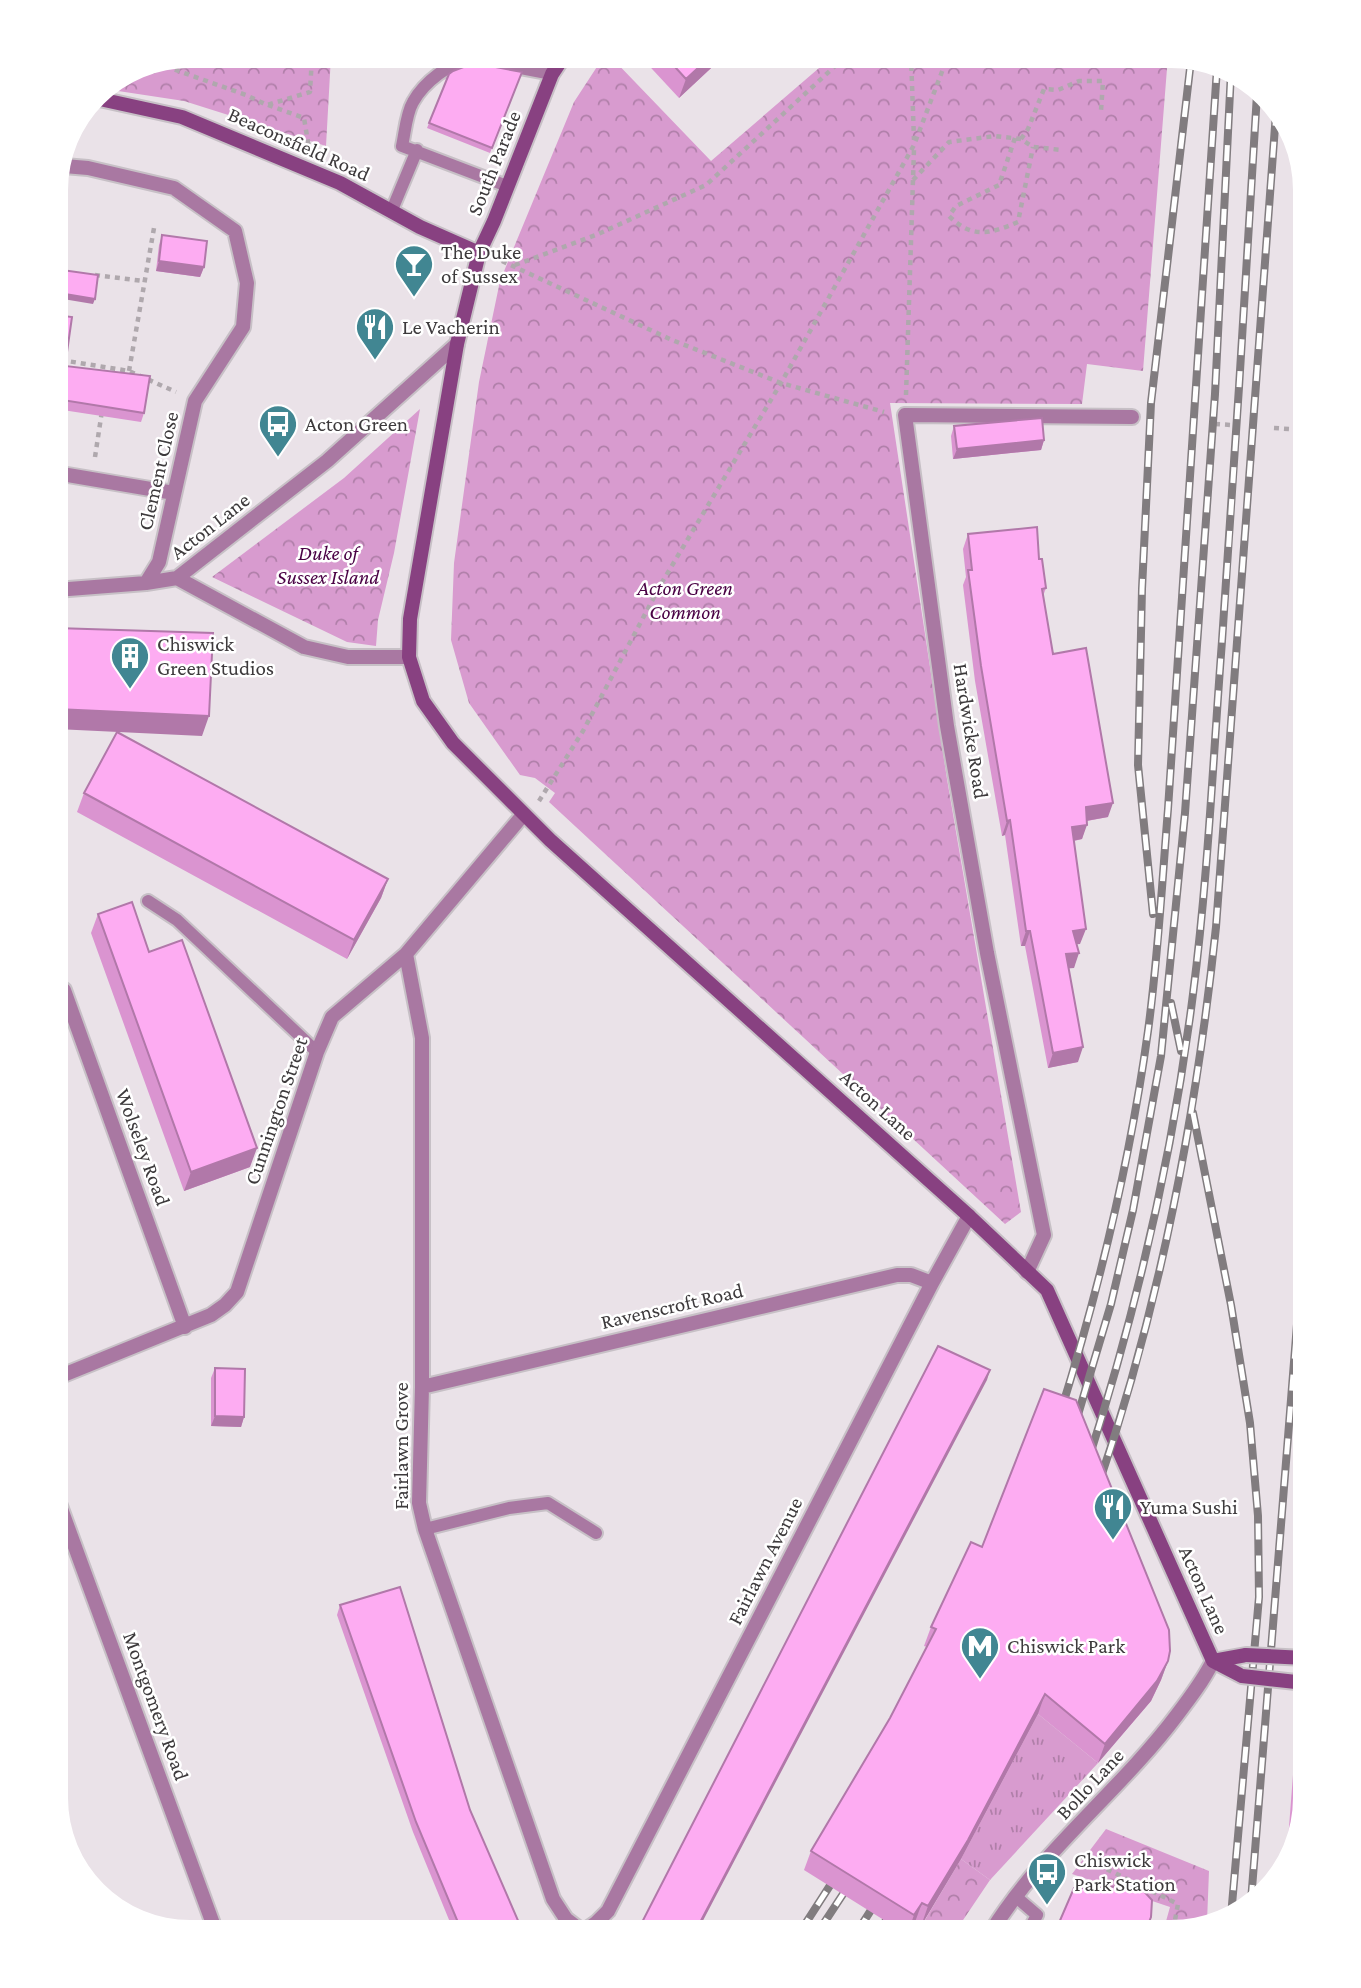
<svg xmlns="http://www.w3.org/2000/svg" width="1361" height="1988" font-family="'Crimson Pro',serif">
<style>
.grass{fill:url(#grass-tufts)}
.forest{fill:url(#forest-crowns)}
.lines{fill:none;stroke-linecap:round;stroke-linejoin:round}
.service-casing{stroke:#c7c0c6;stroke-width:16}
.minor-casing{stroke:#c7c0c6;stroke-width:18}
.tertiary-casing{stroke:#c7c0c6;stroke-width:18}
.secondary-casing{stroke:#c7c0c6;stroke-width:18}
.path{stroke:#afa8ad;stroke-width:4.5;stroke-dasharray:5 5;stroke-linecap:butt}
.service{stroke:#a978a2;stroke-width:12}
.minor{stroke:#a978a2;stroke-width:14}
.tertiary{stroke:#a978a2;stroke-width:14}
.secondary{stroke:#884181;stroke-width:14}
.rail-casing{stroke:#817c7f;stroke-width:8}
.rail{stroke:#fff;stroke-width:5;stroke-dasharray:16;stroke-linecap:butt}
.secondary-bridge-casing{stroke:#c7c0c6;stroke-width:18;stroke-linecap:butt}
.secondary-bridge{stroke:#884181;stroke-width:14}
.wall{fill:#da94d0}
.shaded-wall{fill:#b178a9}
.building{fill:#fdacf2;stroke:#b178a9;stroke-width:2}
.labels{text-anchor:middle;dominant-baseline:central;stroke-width:5;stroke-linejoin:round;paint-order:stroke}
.street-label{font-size:21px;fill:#3d3a3c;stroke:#fff}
.poi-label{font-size:21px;fill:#3d3a3c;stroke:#fff;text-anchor:start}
.park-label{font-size:21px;font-style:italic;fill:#490044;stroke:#fff}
</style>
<defs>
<pattern id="grass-tufts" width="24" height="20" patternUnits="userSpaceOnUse" patternTransform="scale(1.75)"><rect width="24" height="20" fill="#d89bcf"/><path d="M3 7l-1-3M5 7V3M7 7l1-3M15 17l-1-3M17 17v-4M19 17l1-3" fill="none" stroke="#b07fa9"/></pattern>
<pattern id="forest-crowns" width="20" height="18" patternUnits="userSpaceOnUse" patternTransform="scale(1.75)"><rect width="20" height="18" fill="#d89bcf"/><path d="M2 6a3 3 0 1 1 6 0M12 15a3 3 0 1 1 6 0" fill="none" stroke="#b07fa9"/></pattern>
</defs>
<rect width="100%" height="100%" fill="#eae2e8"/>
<!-- grass -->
<path class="grass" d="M1038,1714L1098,1763L990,1880L961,1859Z"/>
<!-- forest -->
<path class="forest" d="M191,56H331L326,146L184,101L105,89L140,66Z
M604,56H610L711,161L833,56H1168L1143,371L1087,364L1082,404L890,403L947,779L1021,1212L1005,1224L549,802L555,793L535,778L520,775L469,703L451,640L454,563L479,382L500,281L574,102Z
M420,409L394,553L378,620L376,646L347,642L212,577L344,478Z
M1106,1829L1209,1871L1207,1922L1163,1932L1170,1907L1072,1874Z
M961,1859L990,1880L955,1932H909L915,1922L922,1925Z"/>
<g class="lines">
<!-- service casing -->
<g class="service-casing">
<path id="service" d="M507,186L402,146C405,133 406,114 413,102C424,82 450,62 472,59L552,74
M392,210L417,150
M148,901L177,920L317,1052
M425,1529L509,1508L548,1503L596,1533
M1015,1896L1037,1915L1028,1932"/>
</g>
<!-- minor casing -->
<g class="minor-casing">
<path id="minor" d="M64,166L88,168L174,188L235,231L247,283L243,327L195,401L159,562L146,583
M56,473L174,493
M177,578L304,647L348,657H409
M56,590L146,583L177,578L327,461L457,344
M406,954L422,1038V1387L419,1503L425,1529L553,1899L566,1919L583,1932L596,1923L608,1911L932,1283L969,1216
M56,984L64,990L185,1327
M1027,1272L1044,1235L987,953L947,726L905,415L1132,417
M56,1378L211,1315L225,1305L237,1292L317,1052L332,1017L406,954L523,815
M422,1387L897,1275H911L932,1283
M56,1495L216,1932"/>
</g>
<!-- tertiary casing -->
<g class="tertiary-casing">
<path id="tertiary" d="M991,1932C1041,1851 1120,1791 1177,1715C1190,1698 1203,1681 1213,1661"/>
</g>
<!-- secondary casing -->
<g class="secondary-casing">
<path id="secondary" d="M564,56L552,74L494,221L479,253L457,344L410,619L409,657L423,701L453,743L550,840L969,1216L1047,1290L1213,1661L1242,1676
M95,98L182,117L340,183L420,227L479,253
M1213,1661L1246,1655"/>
</g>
<!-- path -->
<path class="path" d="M911,56L914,140
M156,63L246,95L267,105L310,92L312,56
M268,105L304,118L309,148
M1015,138L999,185L956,206L949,216C972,239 990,234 1018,222L1033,147
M1021,139L1028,129L1044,89L1058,90L1079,81H1103L1101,111
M913,180L949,142L995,136L1021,139L1033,147L1062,150
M502,261L672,340L781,383L884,412
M515,265L596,235L706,185L846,56
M95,275L143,281
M61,360L129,371L176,392
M129,371L154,228
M906,395L914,149
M1215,424L1232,425
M1274,428L1304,430
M1297,430L1301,395L1305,396
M95,457L102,411
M539,801L583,731L661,584L781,383L914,145L948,56
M1080,1856L1178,1904L1173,1931"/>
<!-- service -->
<use href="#service" class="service"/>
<!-- minor -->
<use href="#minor" class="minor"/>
<!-- tertiary -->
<use href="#tertiary" class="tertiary"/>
<!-- secondary -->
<use href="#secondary" class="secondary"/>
<!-- rail casing -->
<g class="rail-casing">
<path id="rail" d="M1153,914L1138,765L1142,589L1151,403L1191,60
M1171,1003L1181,1051
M1193,1113L1231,1305L1250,1423L1258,1516L1259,1597L1231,1916
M1060,1414C1099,1289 1130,1162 1148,1031C1158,958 1162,883 1168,809L1217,68
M1074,1428L1111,1304L1133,1210L1161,1056L1185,813L1215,394L1231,72
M1088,1461C1137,1309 1173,1153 1193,994C1208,877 1213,759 1222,641C1235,459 1246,276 1257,94
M1098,1486C1160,1306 1196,1117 1216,927L1276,113
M1251,1901L1305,1224
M800,1932L840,1870
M818,1932L853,1879
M857,1932L880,1896
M879,1932L895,1905"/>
</g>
<!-- rail -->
<use href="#rail" class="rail"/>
<!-- secondary-bridge casing -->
<g class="secondary-bridge-casing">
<path id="secondary-bridge" d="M1246,1655L1305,1658
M1242,1676L1305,1683"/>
</g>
<!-- secondary-bridge -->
<use href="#secondary-bridge" class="secondary-bridge"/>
</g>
<!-- wall -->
<path class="wall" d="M640,56H724L679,98Z
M522,72L490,153L427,128L449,74Z
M162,235L204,267L200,277L156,271L159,245Z
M56,315L65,366L144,413L141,422L56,409Z
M954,426L1044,440L1041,450L953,459L951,436Z
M968,534L1039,559L1046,588L1043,596L1053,654L1108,817L1087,821L1082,839L1074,841L1080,944H1077L1074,968H1068L1078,1062L1048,1068L1025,946H1021L1005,835L1002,836L975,681L963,585L966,577L963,549Z
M84,793L388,879L381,898L347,959L77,812Z
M98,914L149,952L250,1167L184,1191L91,933Z
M215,1368L244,1417L241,1427L211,1426V1378Z
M340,1605L470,1810L523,1932H454L413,1832L337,1615Z
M931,1627L1168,1661L1161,1680L1151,1701L1098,1763L1038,1714L961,1859L921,1926L915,1922L909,1932H903L804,1870L811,1851L890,1718L927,1647L924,1646Z
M1304,1704L1305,1798L1286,1866L1297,1723Z"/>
<!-- shaded-wall -->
<path class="shaded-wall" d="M711,56H724L679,98L686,79Z
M159,261L204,267L200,277L156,271Z
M59,293L95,299L93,304L57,298Z
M1044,440L1041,450L953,459L957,449Z
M56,709L209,716L202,736L56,729Z
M1113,803L1108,817L1080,822L1086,807Z
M1010,820L1005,835L1002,836L1007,821Z
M1087,825L1082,839L1067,842L1072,827Z
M388,879L381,898L347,959L354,940Z
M61,915L56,927V916Z
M1086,929L1080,944L1068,945L1073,931Z
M1026,931H1030L1025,946H1021Z
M1079,953L1074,968L1060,969L1066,954Z
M1083,1047L1078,1062L1048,1068L1053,1053Z
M257,1148L250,1167L184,1191L191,1172Z
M990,1370L987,1380L697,1932H695Z
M215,1416L244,1417L241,1427L211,1426Z
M1168,1661L1161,1680L1151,1701L1098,1763L1105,1744Z
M1045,1694L1038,1714L961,1859L921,1926L928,1906Z
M922,1903L915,1922L908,1932L914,1915Z"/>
<!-- building -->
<path class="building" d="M665,56H711L686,79Z
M474,63L522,72L492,148L429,123L449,74L453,71Z
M162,235L207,241L204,267L159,261Z
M62,270L98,275L95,299L59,293Z
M56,315L72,317L65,366L150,376L144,413L56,399Z
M1042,418L1044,440L957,449L954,426Z
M1037,527L1039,559H1042L1046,588L1042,589L1053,654L1086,648L1113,803L1086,807L1087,825L1072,827L1086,929L1073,931L1079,953L1066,954L1083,1047L1053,1053L1030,931H1026L1010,820L1007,821L981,666L968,570H972L968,534Z
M56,628L213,633L209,716L56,709Z
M117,732L388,879L354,940L84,793Z
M56,865L61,915L56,916Z
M132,902L149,952L182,940L257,1148L191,1172L98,914Z
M938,1346L990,1370L695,1932H637Z
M215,1368L245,1369L244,1417L215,1416Z
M1044,1389L1076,1400L1169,1630L1170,1651L1168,1661L1157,1681L1105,1744L1045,1694L968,1840L928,1906L922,1903L914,1915L811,1851L890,1718L936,1629L931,1627L971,1542L982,1547Z
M400,1587L470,1810L523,1932H462L416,1822L340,1605Z
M1304,1704H1305V1798L1293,1842Z
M1139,1886L1152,1900L1151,1917L1145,1932H1055L1074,1888Z"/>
<!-- icons -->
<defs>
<g id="bar-pin" transform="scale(2.0125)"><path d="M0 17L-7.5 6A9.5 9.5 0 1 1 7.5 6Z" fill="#418692" stroke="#fff"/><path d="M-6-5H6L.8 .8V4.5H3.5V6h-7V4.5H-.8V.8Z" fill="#fff"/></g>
<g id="restaurant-pin" transform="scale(2.0125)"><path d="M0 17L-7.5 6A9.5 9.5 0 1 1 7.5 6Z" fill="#418692" stroke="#fff"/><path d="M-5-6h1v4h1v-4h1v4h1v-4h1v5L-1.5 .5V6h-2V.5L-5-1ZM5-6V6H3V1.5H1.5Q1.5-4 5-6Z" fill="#fff"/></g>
<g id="bus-pin" transform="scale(2.0125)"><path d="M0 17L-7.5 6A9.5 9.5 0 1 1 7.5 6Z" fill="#418692" stroke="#fff"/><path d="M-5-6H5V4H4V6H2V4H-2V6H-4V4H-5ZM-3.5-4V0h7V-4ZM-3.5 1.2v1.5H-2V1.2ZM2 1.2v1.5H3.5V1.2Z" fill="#fff"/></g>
<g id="building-pin" transform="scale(2.0125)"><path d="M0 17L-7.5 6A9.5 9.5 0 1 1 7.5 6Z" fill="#418692" stroke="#fff"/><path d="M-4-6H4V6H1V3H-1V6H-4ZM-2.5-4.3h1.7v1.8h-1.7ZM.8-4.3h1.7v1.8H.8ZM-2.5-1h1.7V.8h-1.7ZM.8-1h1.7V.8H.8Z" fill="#fff"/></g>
<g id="metro-pin" transform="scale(2.0125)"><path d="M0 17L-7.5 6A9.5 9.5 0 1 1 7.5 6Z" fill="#418692" stroke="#fff"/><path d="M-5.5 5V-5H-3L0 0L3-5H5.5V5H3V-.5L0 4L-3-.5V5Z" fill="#fff"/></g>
</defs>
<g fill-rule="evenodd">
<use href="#bar-pin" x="414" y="264"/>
<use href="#restaurant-pin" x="375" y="327"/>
<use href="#bus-pin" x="278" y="424"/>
<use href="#building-pin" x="130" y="656"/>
<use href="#restaurant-pin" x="1113" y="1507"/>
<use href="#metro-pin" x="980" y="1646"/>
<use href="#bus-pin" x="1047" y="1872"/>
</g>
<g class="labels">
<!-- street labels -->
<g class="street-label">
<text transform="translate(299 144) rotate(24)">Beaconsfield Road</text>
<text transform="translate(494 163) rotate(-68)">South Parade</text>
<text transform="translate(158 471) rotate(-77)">Clement Close</text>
<text transform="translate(210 526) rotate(-38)">Acton Lane</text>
<text transform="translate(971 731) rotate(81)">Hardwicke Road</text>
<text transform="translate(878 1105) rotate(42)">Acton Lane</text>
<text transform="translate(276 1111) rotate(-71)">Cunnington Street</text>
<text transform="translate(143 1147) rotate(70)">Wolseley Road</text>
<text transform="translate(672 1306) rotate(-13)">Ravenscroft Road</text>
<text transform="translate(401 1446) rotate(-90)">Fairlawn Grove</text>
<text transform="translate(765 1561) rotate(-63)">Fairlawn Avenue</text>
<text transform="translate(1204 1590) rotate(66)">Acton Lane</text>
<text transform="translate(156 1706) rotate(70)">Montgomery Road</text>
<text transform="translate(1090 1784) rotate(-47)">Bollo Lane</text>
</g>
<!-- poi labels -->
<g class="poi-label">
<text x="441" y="252">The Duke<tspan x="441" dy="24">of Sussex</tspan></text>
<text x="402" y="327">Le Vacherin</text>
<text x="305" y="424">Acton Green</text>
<text x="157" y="644">Chiswick<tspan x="157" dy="24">Green Studios</tspan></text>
<text x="1140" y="1507">Yuma Sushi</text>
<text x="1007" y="1646">Chiswick Park</text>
<text x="1074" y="1860">Chiswick<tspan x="1074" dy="24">Park Station</tspan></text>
</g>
<!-- park labels -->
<g class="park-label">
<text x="328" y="553">Duke of<tspan x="328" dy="24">Sussex Island</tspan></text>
<text x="685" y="588">Acton Green<tspan x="685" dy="24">Common</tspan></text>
</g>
</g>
<!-- crop -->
<path d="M0 0H1361V1988H0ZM190 68H1171A122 122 0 0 1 1293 190V1798A122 122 0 0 1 1171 1920H190A122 122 0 0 1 68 1798V190A122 122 0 0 1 190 68Z" fill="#fff" fill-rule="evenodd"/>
</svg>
